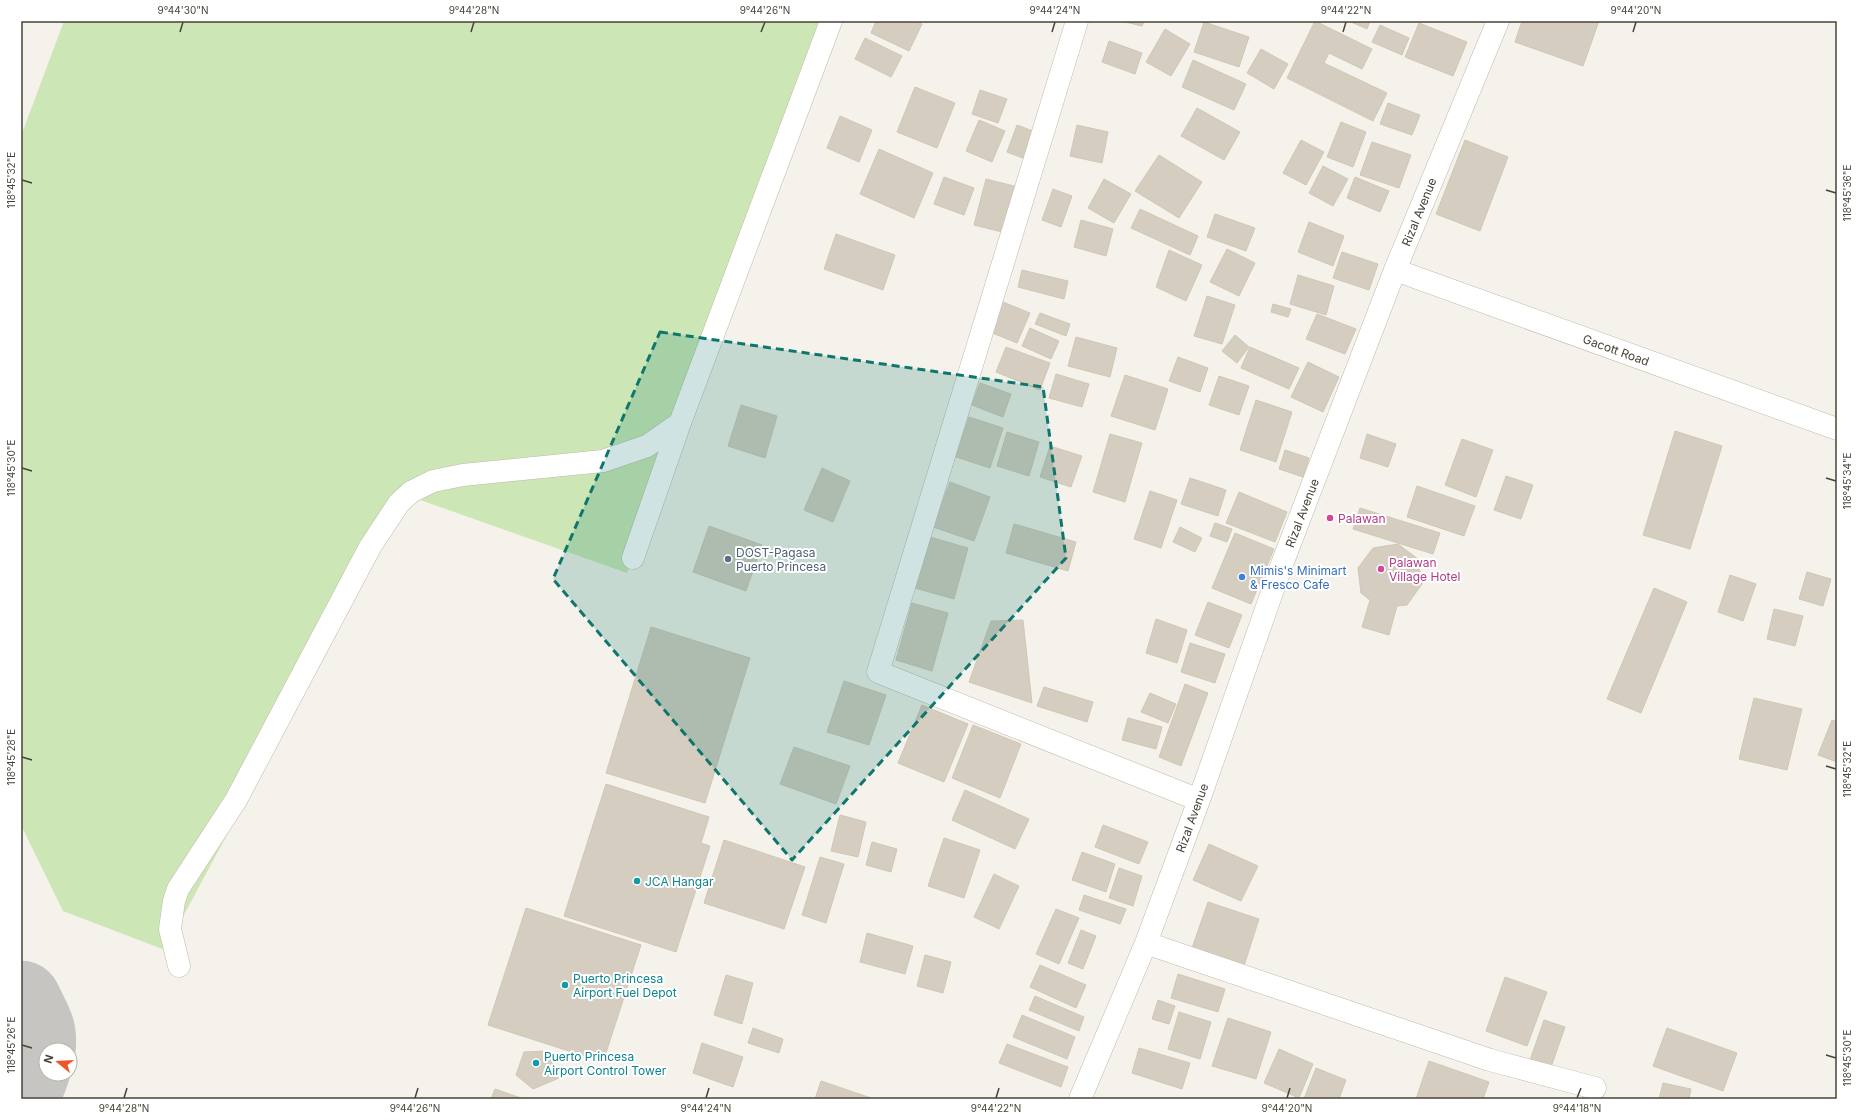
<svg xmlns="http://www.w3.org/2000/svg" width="1858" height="1120" font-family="Inter,sans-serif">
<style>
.green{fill:#cce6b5}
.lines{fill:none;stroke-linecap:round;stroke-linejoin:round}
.taxiway{stroke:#c6c5c1;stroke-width:81}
.building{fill:#d5cec0;stroke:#d0c7b3}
.minor-casing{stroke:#bfbaad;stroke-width:23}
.minor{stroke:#fff;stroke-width:22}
.marked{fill:#0f766e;fill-opacity:0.2;stroke:#0f766e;stroke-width:3;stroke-dasharray:8 5;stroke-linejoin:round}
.ticks{fill:none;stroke:#484338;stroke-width:1.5}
.hotel-dot{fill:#d1479c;stroke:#fff;stroke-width:1.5}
.service-dot{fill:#5c6f8a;stroke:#fff;stroke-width:1.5}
.shop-dot{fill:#3f7fe0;stroke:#fff;stroke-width:1.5}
.culture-dot{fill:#0f9aa8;stroke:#fff;stroke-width:1.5}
.labels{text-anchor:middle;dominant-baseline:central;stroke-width:4;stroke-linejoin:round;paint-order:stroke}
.street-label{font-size:12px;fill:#484338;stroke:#fff}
.hotel-label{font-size:12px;fill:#b23c85;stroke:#fff;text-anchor:start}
.service-label{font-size:12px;fill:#4e5e75;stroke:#fff;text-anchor:start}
.shop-label{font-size:12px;fill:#366cbe;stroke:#fff;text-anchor:start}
.culture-label{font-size:12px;fill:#0d838f;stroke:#fff;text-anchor:start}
.neatline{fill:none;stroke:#484338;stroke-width:1.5}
.ticks-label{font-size:10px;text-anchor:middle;fill:#484338}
</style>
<rect width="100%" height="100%" fill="#f4f2ea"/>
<!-- green -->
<path class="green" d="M64,21H838L627,573L409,496L165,950L63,911L21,825V136Z"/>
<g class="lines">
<!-- taxiway -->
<path class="taxiway" d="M21,1001C25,1010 31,1020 34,1029C40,1050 28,1075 21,1093"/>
</g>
<!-- building -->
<path class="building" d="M876,21H916L922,24L909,51L871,33Z
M1121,21H1144L1142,26Z
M1315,21L1372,49L1362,69L1329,53L1324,63L1387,93L1373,121L1287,78Z
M1349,21H1370L1367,29Z
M1522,21H1599L1583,66L1515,42Z
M1204,22L1249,37L1239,67L1194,52Z
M1419,23L1467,42L1453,76L1405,57Z
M1380,25L1409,38L1402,55L1372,42Z
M1165,29L1190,44L1171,76L1146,62Z
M865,38L902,56L891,77L855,59Z
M1109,41L1142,53L1135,74L1102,62Z
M1261,49L1288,64L1274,89L1247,73Z
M1193,60L1246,84L1234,110L1182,87Z
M915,87L955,103L937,148L897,132Z
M980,90L1007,99L998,123L972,114Z
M1388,103L1420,115L1412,135L1380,124Z
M1197,108L1240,132L1224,160L1181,136Z
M840,116L872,130L859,162L827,148Z
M979,120L1005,131L992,162L966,151Z
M1341,122L1366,132L1353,167L1327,157Z
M1017,125L1038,133L1028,160L1007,152Z
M1077,125L1108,132L1102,163L1070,156Z
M1301,140L1324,152L1306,185L1283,173Z
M1465,140L1508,157L1480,231L1436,214Z
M1372,142L1411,155L1399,188L1360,175Z
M879,149L933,173L914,218L860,194Z
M1159,155L1202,182L1179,218L1135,191Z
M1323,166L1348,179L1333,206L1309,193Z
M944,177L974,188L964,215L934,204Z
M1355,177L1389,191L1380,212L1347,198Z
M986,179L1018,187L1006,233L974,225Z
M1104,179L1131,194L1114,223L1088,208Z
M1053,189L1072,196L1061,227L1042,220Z
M1140,209L1198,236L1190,255L1131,228Z
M1215,214L1255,228L1246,251L1207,237Z
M1081,220L1113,229L1106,256L1074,247Z
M1309,222L1344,236L1333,266L1298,252Z
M836,234L895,255L883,290L824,269Z
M1227,249L1255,263L1239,296L1210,282Z
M1169,250L1202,265L1186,301L1156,287Z
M1342,252L1378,264L1369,290L1333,278Z
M1022,270L1068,281L1064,299L1018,287Z
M1298,275L1334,286L1326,315L1290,304Z
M1207,296L1235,305L1222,344L1194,336Z
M1003,302L1030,313L1017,343L990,332Z
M1273,304L1291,309L1288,317L1271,312Z
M1040,313L1070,324L1066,336L1035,324Z
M1317,314L1356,329L1345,354L1306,339Z
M1030,328L1059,341L1051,359L1022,346Z
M1235,335L1249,347L1237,363L1222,351Z
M1076,337L1117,348L1110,377L1068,366Z
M1006,347L1050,363L1040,390L996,372Z
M1250,347L1299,368L1289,389L1241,368Z
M1178,357L1208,368L1200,392L1169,381Z
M1308,362L1339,377L1323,412L1291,397Z
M1056,374L1089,384L1082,407L1049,398Z
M1125,375L1168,389L1155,430L1111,416Z
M1219,376L1249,386L1239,415L1209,405Z
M980,383L1011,394L1003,417L972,405Z
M1256,400L1292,412L1276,462L1240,450Z
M741,405L777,416L765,458L728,446Z
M969,417L1003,428L990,468L956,457Z
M1675,431L1722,446L1690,549L1643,535Z
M1007,432L1039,442L1029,476L997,466Z
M1110,434L1142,443L1125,502L1093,492Z
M1367,434L1396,444L1388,467L1360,458Z
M1462,439L1493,450L1476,497L1445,485Z
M1050,446L1082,456L1071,487L1040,477Z
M1285,450L1309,458L1303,477L1279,469Z
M822,468L850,481L833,522L804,510Z
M1506,476L1533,485L1521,519L1494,510Z
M1190,478L1226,490L1218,516L1181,504Z
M950,482L990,497L974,541L933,527Z
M1417,486L1475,506L1464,536L1407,517Z
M1150,491L1177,500L1161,548L1134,539Z
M1239,492L1287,512L1275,542L1226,523Z
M1360,508L1440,533L1433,554L1353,529Z
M1215,523L1232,529L1227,542L1210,536Z
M1014,524L1076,542L1068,571L1006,553Z
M709,526L762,545L746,591L693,572Z
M1180,527L1202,538L1195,552L1173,542Z
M1235,533L1274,549L1251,604L1212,588Z
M930,537L968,548L954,599L915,588Z
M1398,544L1418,559L1422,584L1407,605L1397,606L1389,635L1362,627L1370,600L1361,593L1358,568L1373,548Z
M1807,572L1831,579L1823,606L1799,599Z
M1730,575L1756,584L1743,621L1718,612Z
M1654,588L1687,602L1641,713L1607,699Z
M1208,602L1242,615L1229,648L1195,635Z
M912,603L948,613L932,671L896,660Z
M1774,609L1803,616L1795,646L1767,639Z
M1156,619L1187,630L1177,663L1146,653Z
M1023,620L1032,703L969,682L991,621Z
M651,627L750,658L705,803L606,773Z
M1190,643L1225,654L1215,683L1181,672Z
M844,681L886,695L869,745L827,732Z
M1185,684L1208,693L1181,766L1159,757Z
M1044,687L1093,702L1087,722L1037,706Z
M1150,693L1176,704L1168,723L1141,712Z
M1754,698L1802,709L1787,770L1739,759Z
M922,705L968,724L944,782L898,763Z
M1128,718L1162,727L1156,749L1122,740Z
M1832,720L1837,722V762L1818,755Z
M973,725L1021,744L1000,798L952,778Z
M794,747L850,766L836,804L780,784Z
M606,784L709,817L701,843L710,846L676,952L564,916Z
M965,790L1029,819L1015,849L952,820Z
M840,815L866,822L858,857L831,851Z
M1103,825L1148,842L1139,864L1095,847Z
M944,838L980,850L964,898L928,886Z
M724,840L805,867L784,929L704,903Z
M872,842L897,849L891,872L866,865Z
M1209,844L1258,866L1241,901L1193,880Z
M1082,852L1115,864L1106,892L1072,880Z
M820,857L844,864L826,923L802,915Z
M1119,868L1142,876L1133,906L1109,898Z
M994,874L1019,886L999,929L974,917Z
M1084,895L1126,909L1120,924L1079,910Z
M1208,902L1259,919L1242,972L1190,954Z
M526,908L641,945L603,1062L488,1025Z
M1056,909L1079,918L1059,964L1036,954Z
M1081,930L1096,936L1083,969L1068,963Z
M867,933L913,946L905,974L860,962Z
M925,955L951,962L943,993L917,986Z
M1040,965L1086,985L1076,1008L1030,987Z
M1178,974L1225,989L1218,1012L1171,998Z
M726,975L753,983L742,1024L714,1015Z
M1505,977L1547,992L1527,1046L1486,1031Z
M1035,996L1084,1017L1079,1031L1029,1010Z
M1158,1000L1175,1006L1169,1024L1152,1019Z
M1179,1012L1211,1022L1200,1059L1168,1049Z
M1022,1015L1075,1037L1067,1059L1013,1037Z
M1228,1018L1271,1032L1256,1079L1212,1066Z
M1544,1020L1565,1027L1549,1073L1528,1066Z
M753,1028L783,1039L779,1053L748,1043Z
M1667,1028L1737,1053L1723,1091L1653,1066Z
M702,1043L743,1057L733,1087L693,1073Z
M1007,1044L1068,1067L1061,1087L999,1063Z
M1139,1048L1190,1063L1182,1089L1132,1073Z
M1279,1049L1313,1064L1299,1098L1264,1083Z
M547,1051L559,1078L533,1089L516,1075L524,1052Z
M1429,1061L1489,1082L1483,1099H1416Z
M1316,1068L1346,1080L1339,1099H1304Z
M821,1081L874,1099H815Z
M1663,1083L1691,1089L1689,1099H1659Z
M495,1089L524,1099H491Z"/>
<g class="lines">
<!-- minor casing -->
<g class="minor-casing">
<path id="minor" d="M1077,21L878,672L1199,800
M1395,270L1837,429
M633,558L680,423L831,21
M1146,943L1490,1060L1595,1088
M179,966L170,929L174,901L178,889L236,800L370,547L399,503L411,492L433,481L463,475L603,461L647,446L680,423
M1080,1099L1146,943L1199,800L1282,564L1395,270L1498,21"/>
</g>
<!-- minor -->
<use href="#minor" class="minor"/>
</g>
<!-- marked area -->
<path class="marked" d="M660,332L1043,387L1066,558L792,860L553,579Z"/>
<!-- ticks -->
<path class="ticks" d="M180,32L183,22M471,32L474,22M761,32L765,22M1052,32L1055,22M1343,32L1346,22M1633,32L1636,22M22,180L32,183M1826,190L1836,193M22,468L32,471M1826,478L1836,481M22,757L32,760M1826,766L1836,769M22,1045L32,1048M1826,1055L1836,1058M124,1098L127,1088M415,1098L418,1088M706,1098L709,1088M996,1098L999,1088M1287,1098L1290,1088M1577,1098L1581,1088"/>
<!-- markers -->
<g class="hotel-dot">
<circle cx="1330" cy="518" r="4"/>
<circle cx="1381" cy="569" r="4"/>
</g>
<circle class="service-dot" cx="728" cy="559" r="4"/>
<circle class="shop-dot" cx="1242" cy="577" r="4"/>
<g class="culture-dot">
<circle cx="637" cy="881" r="4"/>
<circle cx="565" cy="985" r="4"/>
<circle cx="536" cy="1063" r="4"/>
</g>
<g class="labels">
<!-- street labels -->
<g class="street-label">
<text transform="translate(1419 212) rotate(-68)">Rizal Avenue</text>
<text transform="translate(1616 350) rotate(20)">Gacott Road</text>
<text transform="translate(1302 513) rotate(-69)">Rizal Avenue</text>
<text transform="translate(1192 818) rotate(-70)">Rizal Avenue</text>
</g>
<!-- hotel labels -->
<g class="hotel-label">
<text x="1338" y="518">Palawan</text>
<text x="1389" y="562">Palawan<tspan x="1389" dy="14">Village Hotel</tspan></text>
</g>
<!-- service labels -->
<g class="service-label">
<text x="736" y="552">DOST-Pagasa<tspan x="736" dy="14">Puerto Princesa</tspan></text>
</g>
<!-- shop labels -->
<g class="shop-label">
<text x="1250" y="570">Mimis's Minimart<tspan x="1250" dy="14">&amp; Fresco Cafe</tspan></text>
</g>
<!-- culture labels -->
<g class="culture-label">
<text x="645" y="881">JCA Hangar</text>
<text x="573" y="978">Puerto Princesa<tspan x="573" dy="14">Airport Fuel Depot</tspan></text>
<text x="544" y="1056">Puerto Princesa<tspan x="544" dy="14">Airport Control Tower</tspan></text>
</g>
</g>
<!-- border -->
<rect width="1858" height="1120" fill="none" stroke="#ffffff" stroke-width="44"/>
<!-- north arrow -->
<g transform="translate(58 1062) rotate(288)"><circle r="19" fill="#ffffff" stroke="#b6b4af"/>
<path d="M0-3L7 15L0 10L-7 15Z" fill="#ee5527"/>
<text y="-6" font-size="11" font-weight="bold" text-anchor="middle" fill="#484338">N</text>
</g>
<rect x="22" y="22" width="1814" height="1076" class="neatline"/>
<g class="ticks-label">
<text x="183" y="14">9°44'30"N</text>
<text x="474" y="14">9°44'28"N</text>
<text x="765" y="14">9°44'26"N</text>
<text x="1055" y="14">9°44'24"N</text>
<text x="1346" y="14">9°44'22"N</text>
<text x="1636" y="14">9°44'20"N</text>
<text transform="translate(11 180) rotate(-90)" y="4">118°45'32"E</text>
<text transform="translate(1847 193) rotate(-90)" y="4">118°45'36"E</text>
<text transform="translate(11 468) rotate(-90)" y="4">118°45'30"E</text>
<text transform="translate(1847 481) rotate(-90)" y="4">118°45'34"E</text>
<text transform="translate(11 757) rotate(-90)" y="4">118°45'28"E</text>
<text transform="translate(1847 769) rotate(-90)" y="4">118°45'32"E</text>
<text transform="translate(11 1045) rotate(-90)" y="4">118°45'26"E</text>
<text transform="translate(1847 1058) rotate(-90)" y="4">118°45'30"E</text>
<text x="124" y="1112">9°44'28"N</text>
<text x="415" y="1112">9°44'26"N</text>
<text x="706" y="1112">9°44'24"N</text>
<text x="996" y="1112">9°44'22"N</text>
<text x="1287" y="1112">9°44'20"N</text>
<text x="1577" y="1112">9°44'18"N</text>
</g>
</svg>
